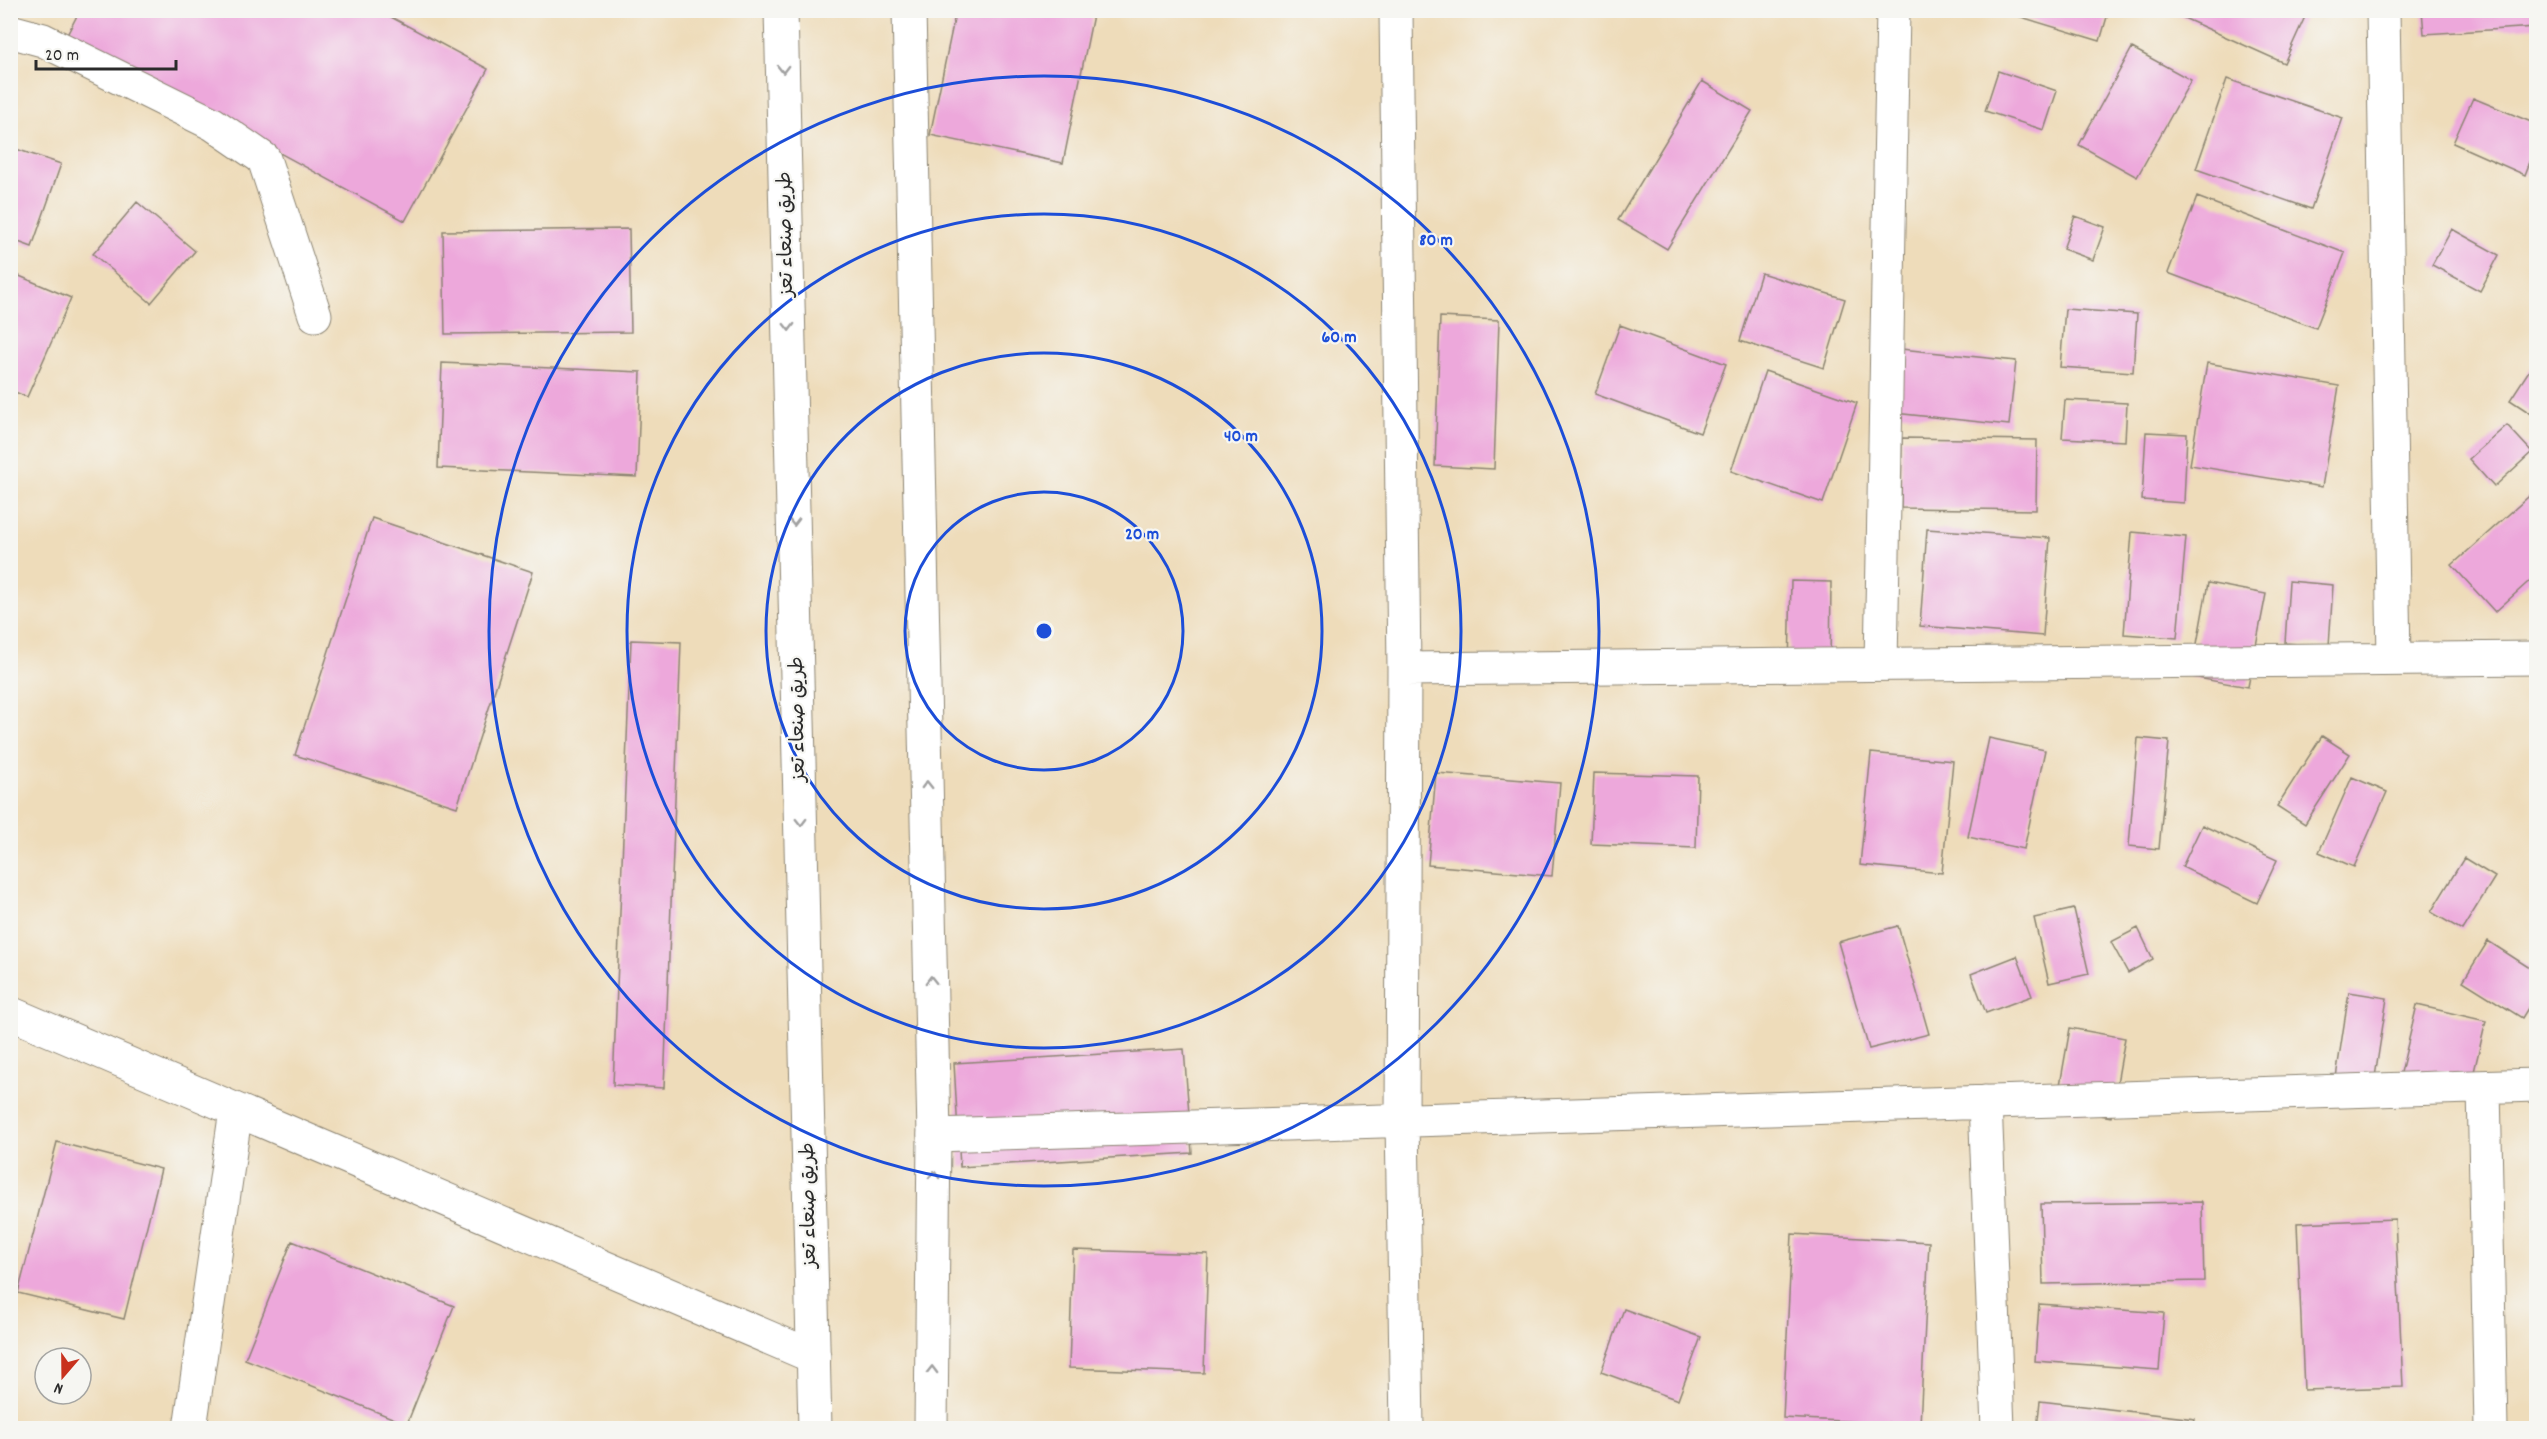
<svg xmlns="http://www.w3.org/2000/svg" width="2547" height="1439" font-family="Dekko,'Playpen Sans Arabic',sans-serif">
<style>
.building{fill:#eda8db}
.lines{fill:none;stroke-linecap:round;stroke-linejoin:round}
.minor-casing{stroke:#8c8472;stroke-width:35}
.trunk-casing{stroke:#8c8472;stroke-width:35}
.minor{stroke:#fff;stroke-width:33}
.trunk{stroke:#fff;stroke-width:33}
.oneway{stroke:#a0a0a0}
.ring{fill:none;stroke:#1d4ed8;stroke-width:3}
.labels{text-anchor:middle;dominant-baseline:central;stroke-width:4.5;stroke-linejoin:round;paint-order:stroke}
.street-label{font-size:20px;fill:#2b2b2b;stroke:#f6f6f2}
.centre{fill:#1d4ed8;stroke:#f6f6f2;stroke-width:3}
.ring-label{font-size:18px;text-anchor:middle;font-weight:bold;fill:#1d4ed8;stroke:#f6f6f2;stroke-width:4.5;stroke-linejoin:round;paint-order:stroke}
</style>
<rect width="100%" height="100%" fill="#f6f6f2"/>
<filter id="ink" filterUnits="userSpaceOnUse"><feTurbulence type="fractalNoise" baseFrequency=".0167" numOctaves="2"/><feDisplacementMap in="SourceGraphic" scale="12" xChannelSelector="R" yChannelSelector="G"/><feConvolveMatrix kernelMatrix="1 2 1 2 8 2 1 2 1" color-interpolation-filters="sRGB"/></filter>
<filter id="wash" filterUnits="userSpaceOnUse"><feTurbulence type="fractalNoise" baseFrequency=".008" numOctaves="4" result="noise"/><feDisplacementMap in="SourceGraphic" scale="24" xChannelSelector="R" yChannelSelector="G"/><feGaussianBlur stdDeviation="1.35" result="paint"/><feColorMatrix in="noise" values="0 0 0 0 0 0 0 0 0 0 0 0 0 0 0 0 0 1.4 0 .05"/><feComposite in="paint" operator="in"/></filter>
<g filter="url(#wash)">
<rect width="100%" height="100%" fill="#eedcba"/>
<g id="blocks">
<!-- building -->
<path class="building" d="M80,10H378L488,69L405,221L66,37Z
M956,10H1094L1063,163L930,135Z
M1998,10H2109L2100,41Z
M2166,10H2308L2284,63Z
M2422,10H2536V27L2424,34Z
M2132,48L2191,80L2137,177L2079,145Z
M1998,71L2057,91L2044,130L1985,111Z
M2227,79L2343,118L2311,209L2196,169Z
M1702,81L1752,111L1667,249L1618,220Z
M2473,98L2536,124V146L2525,175L2453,143Z
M10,147L61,164L32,247L10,239Z
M2197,197L2345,253L2316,328L2168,273Z
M137,202L195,251L151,303L93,254Z
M2075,216L2105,227L2093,260L2063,249Z
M629,229L631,332L445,334L443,231Z
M2452,229L2499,255L2480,291L2432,265Z
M10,272L71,298L27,397L10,390Z
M1761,273L1845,299L1824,368L1740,341Z
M2065,309L2137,314L2133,372L2060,367Z
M1440,317L1499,320L1494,469L1435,466Z
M1620,325L1726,364L1700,433L1595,394Z
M1901,349L2016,361L2009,425L1894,413Z
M2536,360V417L2510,400Z
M442,363L641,372L637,477L438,468Z
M2207,363L2339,386L2322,487L2190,465Z
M1765,371L1857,403L1823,503L1731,471Z
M2065,400L2127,403L2125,441L2062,438Z
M2507,425L2532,452L2494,487L2469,459Z
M2146,432L2187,434L2184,503L2142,500Z
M1902,438L2037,440L2036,510L1901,508Z
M2536,490V575L2495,612L2452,565Z
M372,518L533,572L457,807L295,755Z
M1927,529L2050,538L2043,636L1920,626Z
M2132,532L2186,537L2177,638L2124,634Z
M1791,581L1831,582L1830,668L1789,667Z
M2289,581L2333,585L2329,646L2285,643Z
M2208,583L2266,594L2248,687L2191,677Z
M631,640L681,642L664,1088L613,1085Z
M2322,736L2350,754L2305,824L2277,806Z
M1989,738L2045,750L2024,849L1968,837Z
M2138,738L2169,741L2159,849L2129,846Z
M1871,753L1953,761L1942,873L1860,865Z
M1436,773L1560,783L1552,876L1428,865Z
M1594,773L1698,776L1696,848L1591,844Z
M2352,777L2387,792L2354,867L2319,852Z
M2202,825L2277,860L2257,903L2182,867Z
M2464,858L2495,877L2462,930L2431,912Z
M2074,909L2089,974L2049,983L2034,918Z
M1898,926L1929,1034L1869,1049L1838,942Z
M2138,928L2153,959L2128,973L2111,942Z
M2488,941L2536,972V995L2522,1018L2463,981Z
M2017,956L2032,996L1986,1013L1971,974Z
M2349,992L2387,998L2373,1090L2335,1084Z
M2417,1005L2486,1021L2468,1097L2399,1081Z
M2070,1028L2125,1038L2111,1117L2056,1108Z
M1184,1049L1192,1153L960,1167L954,1063Z
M57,1142L161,1169L124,1319L18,1293Z
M2202,1202L2204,1281L2043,1284L2041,1204Z
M2395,1219L2403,1387L2304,1390L2297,1223Z
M1792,1234L1929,1242L1920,1425L1783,1418Z
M292,1241L454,1306L407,1424L245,1359Z
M1073,1250L1208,1254L1204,1373L1069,1368Z
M2039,1304L2164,1313L2159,1370L2035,1361Z
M1624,1309L1701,1337L1678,1400L1601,1372Z
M2040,1401L2195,1419L2194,1428H2037Z"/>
</g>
</g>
<g filter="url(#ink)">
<use href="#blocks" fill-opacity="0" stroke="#8c8472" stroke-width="1.5"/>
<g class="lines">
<!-- minor casing -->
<g class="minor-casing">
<path id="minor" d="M1396,10L1404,669
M2383,10L2394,659
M10,31L43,40L213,124L264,159L315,315
M1881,664L1893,10
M10,1013L814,1357
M2484,1087L2491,1428
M1985,1102L1998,1428
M934,1135L2536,1085
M190,1428L236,1110
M1407,1428L1402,1121L1404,669L2536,658"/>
</g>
<!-- trunk casing -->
<g class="trunk-casing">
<path id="trunk" d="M781,10L815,1428
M909,10L934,1135L931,1428"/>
</g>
<!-- minor -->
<use href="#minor" class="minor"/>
<!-- trunk -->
<use href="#trunk" class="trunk"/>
</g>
<!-- one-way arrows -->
<defs><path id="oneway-chevron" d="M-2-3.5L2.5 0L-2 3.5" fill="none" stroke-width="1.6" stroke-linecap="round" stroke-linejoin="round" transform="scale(1.5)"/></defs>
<g class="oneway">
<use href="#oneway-chevron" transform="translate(783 69) rotate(89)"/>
<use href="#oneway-chevron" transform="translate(789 327) rotate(89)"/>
<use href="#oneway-chevron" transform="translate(794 522) rotate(89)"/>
<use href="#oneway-chevron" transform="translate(927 785) rotate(-91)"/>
<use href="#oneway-chevron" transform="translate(801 822) rotate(89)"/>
<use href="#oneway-chevron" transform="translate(931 980) rotate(-91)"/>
<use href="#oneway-chevron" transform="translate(934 1175) rotate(-89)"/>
<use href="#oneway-chevron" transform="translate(932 1370) rotate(-89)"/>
</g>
</g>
<!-- distance rings -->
<g class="ring">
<circle cx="1044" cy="631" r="139"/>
<circle cx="1044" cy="631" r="278"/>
<circle cx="1044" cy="631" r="417"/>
<circle cx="1044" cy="631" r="555"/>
</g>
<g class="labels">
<!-- street labels -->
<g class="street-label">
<text transform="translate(787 234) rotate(-91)">طريق صنعاء تعز</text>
<text transform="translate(799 719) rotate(-91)">طريق صنعاء تعز</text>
<text transform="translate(810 1205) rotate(-91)">طريق صنعاء تعز</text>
</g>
</g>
<circle cx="1044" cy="631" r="9" class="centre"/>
<g class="ring-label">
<text x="1436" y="245">80 m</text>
<text x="1339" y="342">60 m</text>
<text x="1241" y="441">40 m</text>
<text x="1142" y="539">20 m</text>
</g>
<!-- margin -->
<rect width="2547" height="1439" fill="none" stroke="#f6f6f2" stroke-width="36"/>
<!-- north arrow -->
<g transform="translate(63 1376) rotate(200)"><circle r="28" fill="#f6f6f2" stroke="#a5a5a2" stroke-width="1.5"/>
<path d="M0-4.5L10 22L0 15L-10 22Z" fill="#c8321e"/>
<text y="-9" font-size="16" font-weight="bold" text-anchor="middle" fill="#2b2b2b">N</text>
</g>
<!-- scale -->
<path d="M36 60v9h140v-9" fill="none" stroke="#2b2b2b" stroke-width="3"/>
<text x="45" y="60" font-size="18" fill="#2b2b2b" stroke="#f6f6f2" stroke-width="4.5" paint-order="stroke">20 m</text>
</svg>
